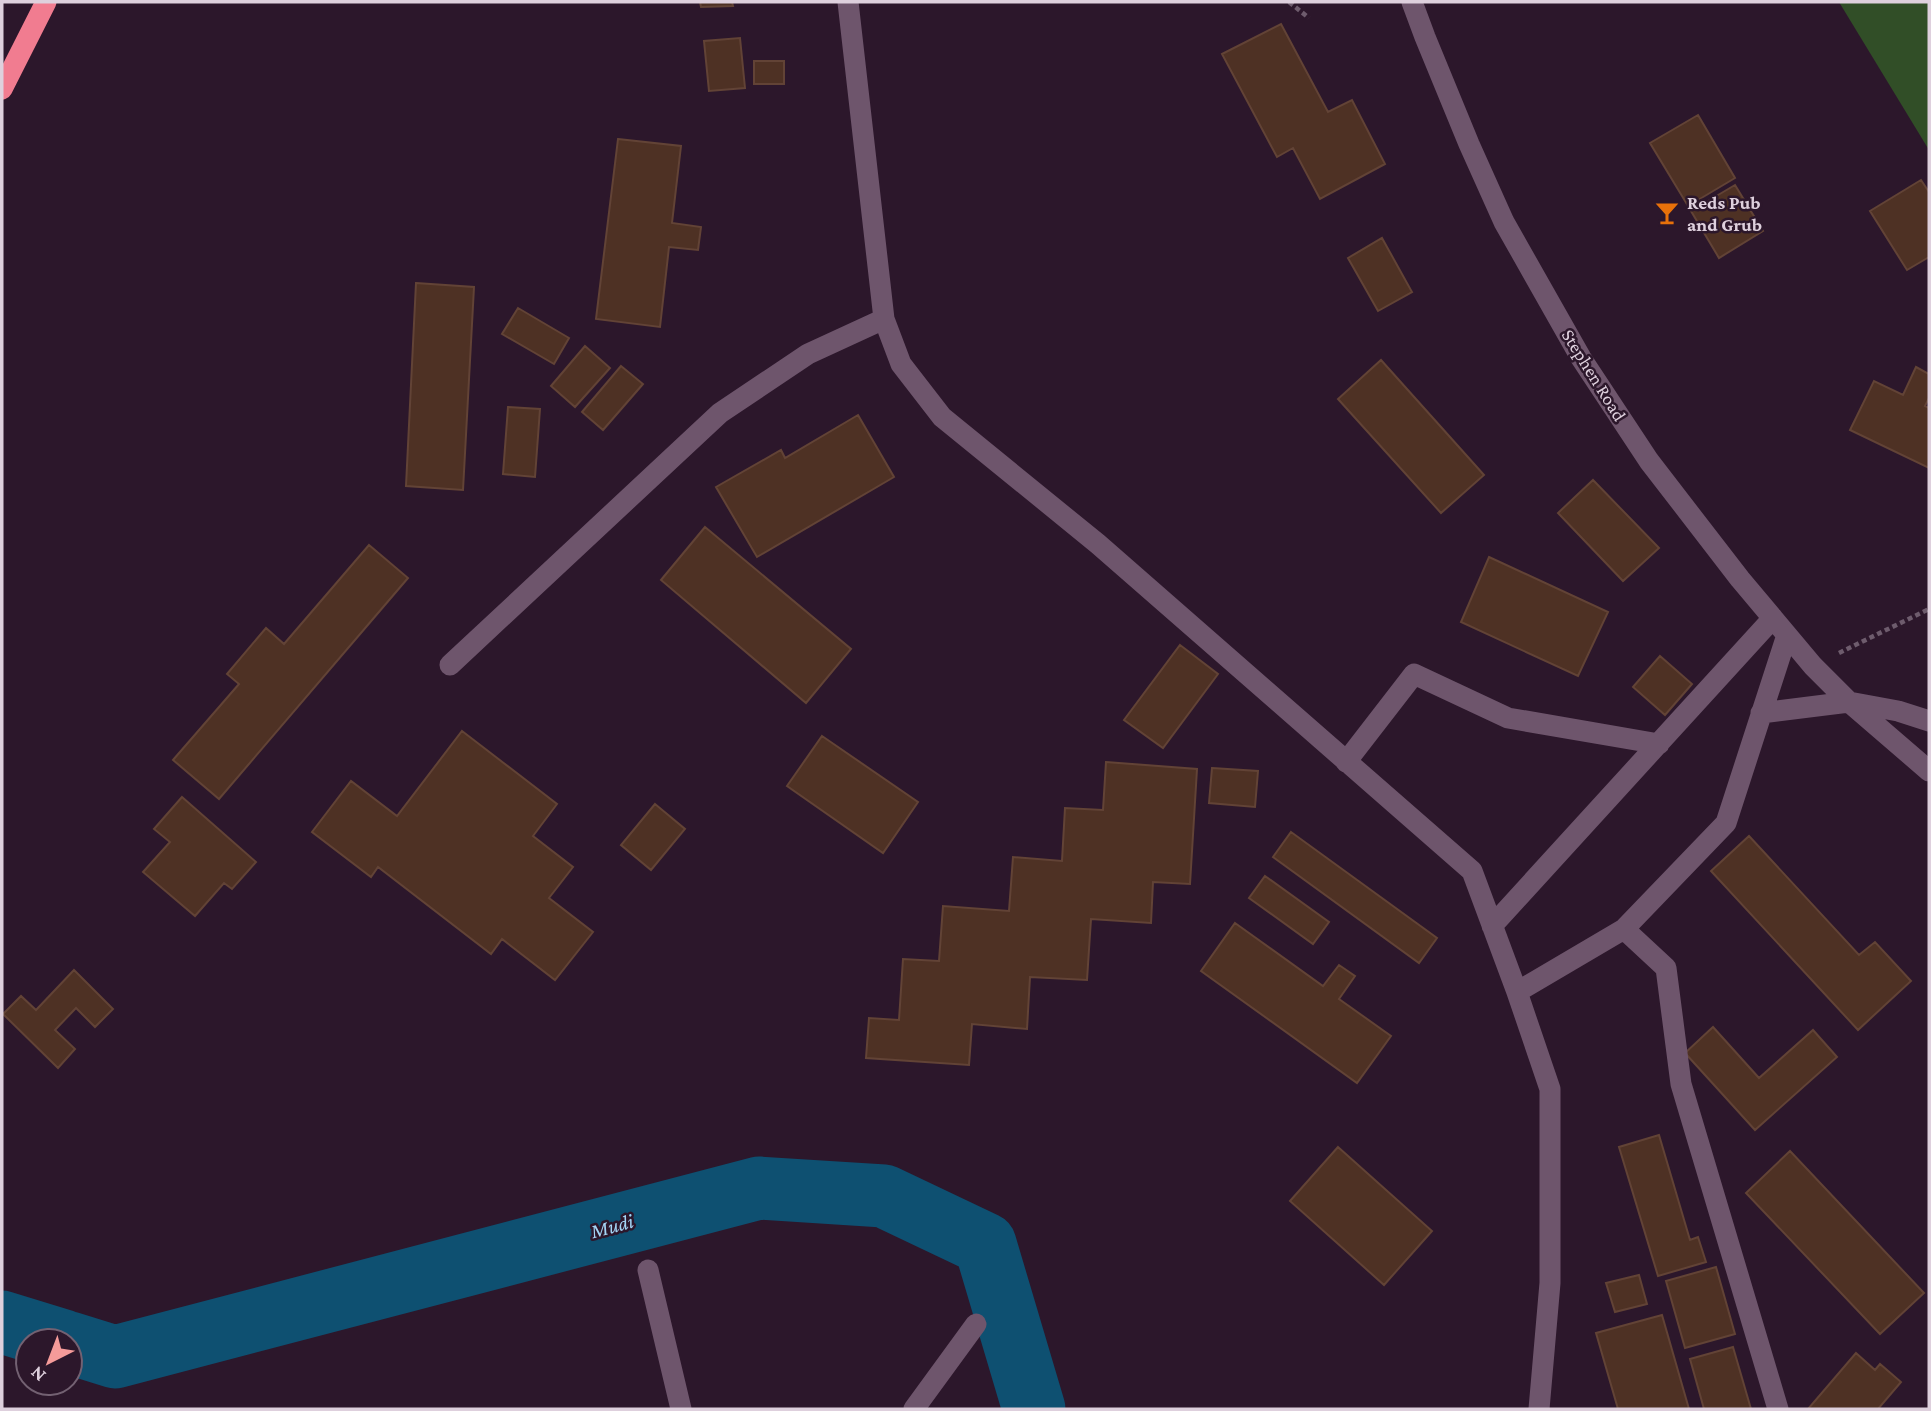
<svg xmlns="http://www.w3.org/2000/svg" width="1931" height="1411" font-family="'Crimson Pro',serif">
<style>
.green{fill:#314e27}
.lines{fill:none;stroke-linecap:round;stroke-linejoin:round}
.river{stroke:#0e5071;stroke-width:63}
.building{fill:#4e3124;stroke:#624336;stroke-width:2}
.path{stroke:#6e5c6d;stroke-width:4.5;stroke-dasharray:5 3.5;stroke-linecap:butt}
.minor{stroke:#6e556c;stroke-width:21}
.highway{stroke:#f17c90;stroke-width:21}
.labels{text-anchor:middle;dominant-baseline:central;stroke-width:5;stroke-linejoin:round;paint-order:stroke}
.poi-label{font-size:19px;font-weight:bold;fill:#ded0dd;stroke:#2c172b;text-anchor:start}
.street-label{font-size:19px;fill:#ded0dd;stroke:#2c172b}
.water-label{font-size:21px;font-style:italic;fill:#a4d5f5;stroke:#2c172b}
</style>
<rect width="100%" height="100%" fill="#2c172b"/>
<!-- green -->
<path class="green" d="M1839,2H1929V150Z"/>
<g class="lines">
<!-- river -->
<path class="river" d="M2,1322L64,1341
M70,1343L115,1357L759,1188L884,1196L985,1244L1034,1409"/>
</g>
<!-- building -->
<path class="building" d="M700,2H732L733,6L701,7Z
M1281,24L1328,112L1352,100L1385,164L1320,199L1293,148L1277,157L1222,54Z
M740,38L745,88L709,91L704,41Z
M754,61H784V84H754Z
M1698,115L1735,178L1688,206L1650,143Z
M618,139L681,146L672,223L701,227L698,250L669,247L660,327L596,319Z
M1921,180L1929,192V257L1907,270L1870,211Z
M1735,185L1763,231L1719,258L1691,211Z
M1382,238L1412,292L1378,311L1348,258Z
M416,283L474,287L463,490L406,486Z
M518,308L569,338L554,364L502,334Z
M585,346L610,368L575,407L551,386Z
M1381,360L1484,475L1441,513L1338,399Z
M621,366L643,384L603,430L582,412Z
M1916,367L1929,374V398L1925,406L1929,408V468L1850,430L1874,381L1903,395Z
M508,407L540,409L535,477L503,474Z
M858,415L894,477L757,557L716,487L781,450L785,458Z
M1593,480L1659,548L1623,581L1558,513Z
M705,527L851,649L806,703L661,580Z
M369,545L408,578L219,799L173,760L239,684L227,674L266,628L284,644Z
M1489,557L1608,612L1578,676L1461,622Z
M1180,645L1218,674L1163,748L1124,720Z
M1660,656L1692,684L1665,715L1633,687Z
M462,731L557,804L533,836L573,867L549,898L593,932L555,980L502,939L491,954L378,867L371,877L312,832L351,781L397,816Z
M822,736L918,802L883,853L787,786Z
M1106,762L1197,769L1190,884L1153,882L1151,923L1091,919L1087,980L1030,977L1027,1029L972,1024L969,1065L866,1058L869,1018L899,1020L903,959L939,961L943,906L1009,911L1013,857L1062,861L1065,808L1103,810Z
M1212,768L1258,771L1255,807L1209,803Z
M182,797L256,862L232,889L224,883L195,916L143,872L170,842L154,829Z
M655,804L685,829L651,870L621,845Z
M1291,832L1437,938L1419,963L1273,857Z
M1749,836L1859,955L1875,942L1911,981L1858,1030L1711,871Z
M1265,876L1329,922L1313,944L1249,898Z
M1235,923L1323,986L1339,965L1355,976L1339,999L1391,1036L1357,1083L1201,971Z
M74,970L113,1009L95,1027L76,1008L55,1030L75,1049L58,1068L3,1014L21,996L36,1010Z
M1713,1027L1759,1078L1813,1030L1837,1057L1755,1130L1685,1053Z
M1659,1135L1690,1240L1698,1237L1706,1262L1658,1276L1619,1147Z
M1338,1147L1432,1231L1384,1285L1290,1201Z
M1790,1151L1924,1293L1880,1334L1746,1193Z
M1716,1267L1735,1334L1685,1348L1666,1281Z
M1639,1275L1647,1304L1615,1312L1606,1283Z
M1662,1315L1689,1409H1618L1596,1333Z
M1733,1347L1751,1409H1704L1690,1359Z
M1856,1353L1875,1370L1880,1364L1901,1382L1878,1409H1808Z"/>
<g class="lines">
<!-- path -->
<path class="path" d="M1289,2L1309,18
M1839,653L1929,609"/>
<!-- minor -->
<path class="minor" d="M848,2L884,319L901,364L942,417L1098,544L1472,871L1517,992L1624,929L1666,968L1681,1084L1778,1409
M1412,2L1425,37L1469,144L1504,222L1581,358L1649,461L1740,579L1813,666L1849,702L1929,771
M450,665L720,413L808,354L884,319
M1761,713L1849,702L1898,711L1929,721
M1346,762L1414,674L1508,718L1659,744
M1492,926L1773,618
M1624,929L1726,823L1787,635
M1517,992L1550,1089V1283L1539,1409
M648,1270L681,1409
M914,1409L976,1324"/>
<!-- highway -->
<path class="highway" d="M2,89L46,2"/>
</g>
<!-- icons -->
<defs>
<g id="bar-bare" transform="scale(1.89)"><path d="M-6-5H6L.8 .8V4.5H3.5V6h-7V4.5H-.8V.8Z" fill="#e8710a" stroke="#2c172b" stroke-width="2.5" paint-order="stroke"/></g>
</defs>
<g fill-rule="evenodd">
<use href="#bar-bare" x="1667" y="213"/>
</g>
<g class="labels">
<!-- poi labels -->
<g class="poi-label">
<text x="1687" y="202">Reds Pub<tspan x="1687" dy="22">and Grub</tspan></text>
</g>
<!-- street labels -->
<g class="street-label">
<text transform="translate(1594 375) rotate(58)">Stephen Road</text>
</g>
<!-- water labels -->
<g class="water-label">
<text transform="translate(612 1226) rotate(-15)">Mudi</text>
</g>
</g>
<!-- border -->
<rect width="1931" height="1411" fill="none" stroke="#ded0dd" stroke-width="7"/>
<!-- north arrow -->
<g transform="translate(49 1362) rotate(222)"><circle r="33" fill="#2c172b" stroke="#736172" stroke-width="2"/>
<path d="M0-5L12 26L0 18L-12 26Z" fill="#f59b9a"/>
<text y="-10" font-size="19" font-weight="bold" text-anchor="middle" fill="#ded0dd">N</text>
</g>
</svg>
